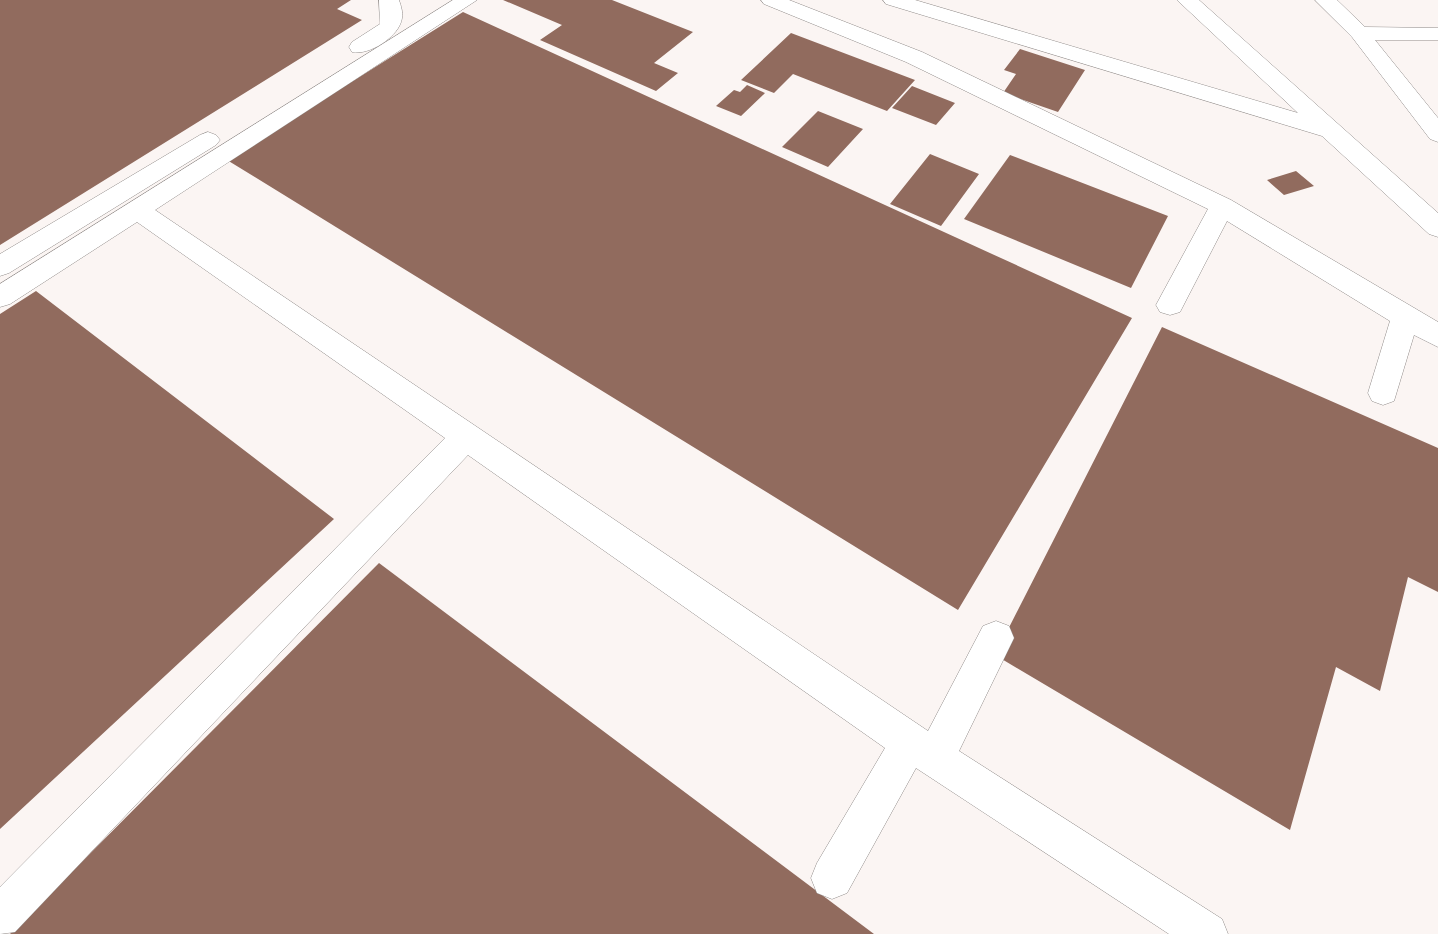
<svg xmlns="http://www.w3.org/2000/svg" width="1438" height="934" font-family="Manrope,sans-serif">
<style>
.building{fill:#916b5e}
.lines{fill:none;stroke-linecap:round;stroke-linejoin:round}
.minor-casing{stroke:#918c8a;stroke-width:1}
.minor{fill:#fff;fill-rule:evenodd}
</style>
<rect width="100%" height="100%" fill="#fbf5f3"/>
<!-- building -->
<path class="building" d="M0,0H351L337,9L362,20L0,245Z
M503,0H612L693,32L654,63L678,73L656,91L540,40L562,25Z
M463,12L1132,318L958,610L227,160Z
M791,33L915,80L887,111L793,74L774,93L741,80Z
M1020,49L1085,70L1058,112L1003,93L1016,74L1004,70Z
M747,85L765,93L741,116L716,106L734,90L740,92Z
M912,86L955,103L936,125L892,108Z
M818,111L863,129L828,167L782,147Z
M930,154L979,174L941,226L890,204Z
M1010,155L1168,216L1131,288L964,219Z
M1296,171L1314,186L1284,195L1267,180Z
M36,291L334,519L0,829V314Z
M1162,327L1438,448V592L1408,577L1380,691L1336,667L1290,830L995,655Z
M379,563L874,934H10Z"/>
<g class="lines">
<!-- minor casing -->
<g class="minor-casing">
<path id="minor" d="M379,0H399C401,6 403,12 402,18C400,36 369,56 352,52L349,47L352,42L380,24Z
M453,0H477L155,210L928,731L983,626L996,621L1009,626L1014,638L959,751L1222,919L1228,934H1169L916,768L847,893L832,899L817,893L811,878L817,863L885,748L468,455L15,932L0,934V887L445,438L137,222L10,304L0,307V284Z
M761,0H789L922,52L1231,200L1438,322V347L1414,335L1394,401L1383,405L1372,401L1368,393L1390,321L1227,221L1180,312L1170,315L1160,312L1156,305L1208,209L906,62L764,4Z
M883,0H915L1298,113L1177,0H1199L1438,213V237L1429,234L1322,136L886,4Z
M1315,0H1337L1365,27L1438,28V40H1375L1438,118V142L1430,139L1352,37Z
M208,132L216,135L220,140L216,145L9,273L0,276V254L200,135Z"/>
</g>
<!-- minor -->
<use href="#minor" class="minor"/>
</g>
</svg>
